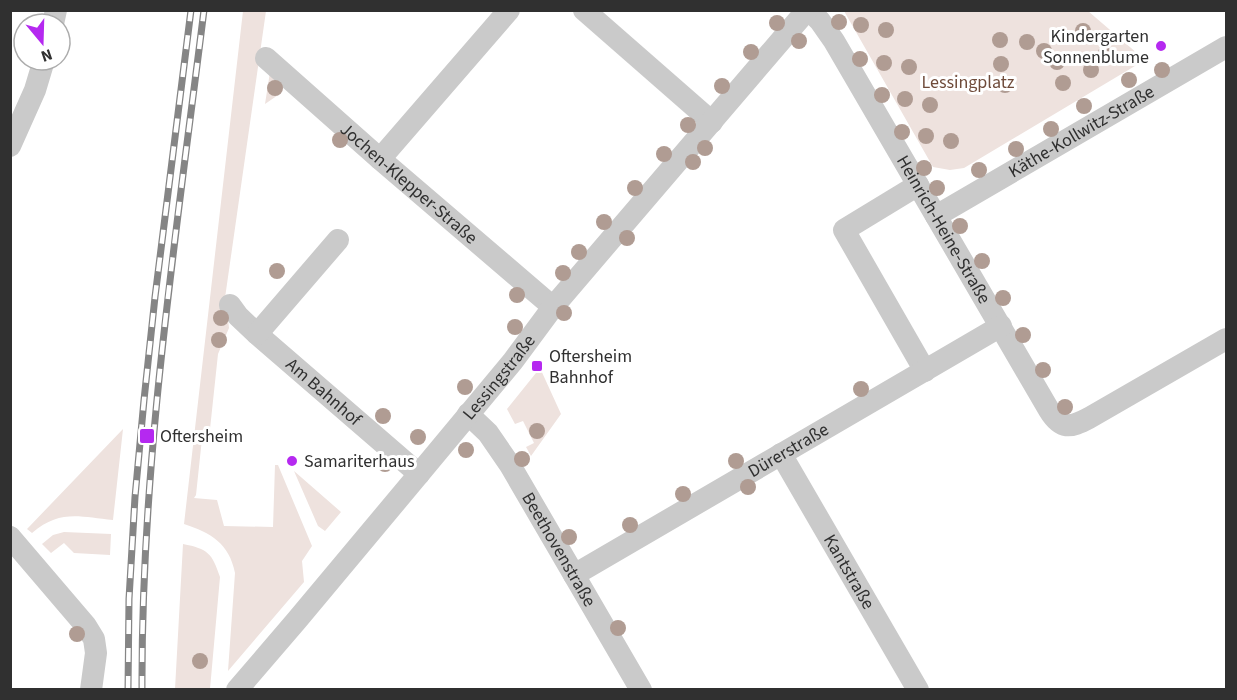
<svg xmlns="http://www.w3.org/2000/svg" width="1237" height="700" font-family="'Source Sans 3',sans-serif">
<style>
.green{fill:#eee2de}
.lines{fill:none;stroke-linecap:round;stroke-linejoin:round}
.minor{stroke:#cacaca;stroke-width:22}
.rail-casing{stroke:#858585;stroke-width:7}
.rail{stroke:#fff;stroke-width:4.5;stroke-dasharray:14;stroke-linecap:butt}
.tree{fill:#b09c93}
.poi-dot{fill:#b529f0;stroke:#fff;stroke-width:2}
.labels{text-anchor:middle;dominant-baseline:central;stroke-width:6;stroke-linejoin:round;paint-order:stroke}
.poi-label{font-size:18px;fill:#303030;stroke:#fff;text-anchor:start}
.park-label{font-size:18px;fill:#6f4b3a;stroke:#fff}
.street-label{font-size:18px;fill:#303030;stroke:#fff}
</style>
<rect width="100%" height="100%" fill="#fff"/>
<!-- green -->
<path class="green" d="M243,11H266L224,305L227,311L229,328L218,354L210,429H203L196,495L194,498L217,500L224,526L273,527L275,465H278L312,546L302,561L304,582L228,671L235,573C229,543 211,533 184,524Z
M844,11H1088L1145,60L964,168L950,170L933,167Z
M270,72L281,84V93L265,104Z
M540,368L561,414L531,456L526,447L534,443L523,421L515,424L507,409Z
M123,429L113,520C80,517 60,509 32,533L27,529Z
M294,471L341,512L325,531L318,526Z
M64,532L111,534L110,555L74,553L64,543L51,553L42,544L53,535Z
M183,544C208,549 212,553 220,577L210,689H175Z"/>
<g class="lines">
<!-- minor -->
<g class="minor">
<path d="M584,10L712,122"/>
<path id="s1" d="M809,10L820,21L834,41L1049,410C1061,430 1070,428 1089,418L1226,339"/>
<path d="M53,24L56,10"/>
<path id="s2" d="M266,58L380,159L553,307"/>
<path d="M10,146L35,90L44,60"/>
<path d="M380,159L509,10"/>
<path d="M918,185L844,230L925,371"/>
<path id="s3" d="M936,216L1226,47"/>
<path id="s4" d="M230,305L238,316L257,334L419,474"/>
<path d="M257,334L338,240"/>
<path id="s5" d="M468,414L488,433L510,465L641,690"/>
<path id="s6" d="M781,454L918,690"/>
<path d="M10,537L86,626L94,639L96,653L91,690"/>
<path id="s7" d="M574,575L1001,326"/>
<path id="s8" d="M237,690L297,620L419,474L513,361L553,307L807,10"/>
</g>
<!-- rail casing -->
<g class="rail-casing">
<path id="rail" d="M128,690L129,599L135,497L144,400L155,297L191,10
M142,690C141,462 176,236 204,10"/>
</g>
<!-- rail -->
<use href="#rail" class="rail"/>
</g>
<!-- trees -->
<g class="tree">
<circle cx="839" cy="22" r="8"/>
<circle cx="777" cy="23" r="8"/>
<circle cx="861" cy="25" r="8"/>
<circle cx="886" cy="30" r="8"/>
<circle cx="1083" cy="31" r="8"/>
<circle cx="1000" cy="40" r="8"/>
<circle cx="799" cy="41" r="8"/>
<circle cx="1027" cy="42" r="8"/>
<circle cx="1044" cy="51" r="8"/>
<circle cx="751" cy="52" r="8"/>
<circle cx="1105" cy="55" r="8"/>
<circle cx="860" cy="59" r="8"/>
<circle cx="1057" cy="62" r="8"/>
<circle cx="884" cy="63" r="8"/>
<circle cx="1001" cy="64" r="8"/>
<circle cx="909" cy="67" r="8"/>
<circle cx="1091" cy="70" r="8"/>
<circle cx="1162" cy="70" r="8"/>
<circle cx="1129" cy="80" r="8"/>
<circle cx="1063" cy="83" r="8"/>
<circle cx="1005" cy="85" r="8"/>
<circle cx="722" cy="86" r="8"/>
<circle cx="275" cy="88" r="8"/>
<circle cx="882" cy="95" r="8"/>
<circle cx="905" cy="99" r="8"/>
<circle cx="930" cy="105" r="8"/>
<circle cx="1084" cy="106" r="8"/>
<circle cx="688" cy="125" r="8"/>
<circle cx="1051" cy="129" r="8"/>
<circle cx="902" cy="132" r="8"/>
<circle cx="926" cy="136" r="8"/>
<circle cx="340" cy="140" r="8"/>
<circle cx="951" cy="141" r="8"/>
<circle cx="705" cy="148" r="8"/>
<circle cx="1016" cy="149" r="8"/>
<circle cx="664" cy="154" r="8"/>
<circle cx="693" cy="162" r="8"/>
<circle cx="924" cy="168" r="8"/>
<circle cx="979" cy="170" r="8"/>
<circle cx="635" cy="188" r="8"/>
<circle cx="937" cy="188" r="8"/>
<circle cx="604" cy="222" r="8"/>
<circle cx="960" cy="226" r="8"/>
<circle cx="627" cy="238" r="8"/>
<circle cx="579" cy="252" r="8"/>
<circle cx="982" cy="261" r="8"/>
<circle cx="277" cy="271" r="8"/>
<circle cx="563" cy="273" r="8"/>
<circle cx="517" cy="295" r="8"/>
<circle cx="1003" cy="298" r="8"/>
<circle cx="564" cy="313" r="8"/>
<circle cx="221" cy="318" r="8"/>
<circle cx="515" cy="327" r="8"/>
<circle cx="1023" cy="335" r="8"/>
<circle cx="219" cy="340" r="8"/>
<circle cx="1043" cy="370" r="8"/>
<circle cx="465" cy="387" r="8"/>
<circle cx="861" cy="389" r="8"/>
<circle cx="1065" cy="407" r="8"/>
<circle cx="383" cy="416" r="8"/>
<circle cx="537" cy="431" r="8"/>
<circle cx="418" cy="437" r="8"/>
<circle cx="466" cy="450" r="8"/>
<circle cx="522" cy="459" r="8"/>
<circle cx="736" cy="461" r="8"/>
<circle cx="385" cy="464" r="8"/>
<circle cx="748" cy="487" r="8"/>
<circle cx="683" cy="494" r="8"/>
<circle cx="630" cy="525" r="8"/>
<circle cx="569" cy="537" r="8"/>
<circle cx="618" cy="628" r="8"/>
<circle cx="77" cy="634" r="8"/>
<circle cx="200" cy="661" r="8"/>
</g>
<!-- markers -->
<g class="poi-dot">
<circle cx="1161" cy="46" r="6"/>
<rect x="531" y="360" width="12" height="12" rx="3"/>
<rect x="139" y="428" width="16" height="16" rx="3"/>
<circle cx="292" cy="461" r="6"/>
</g>
<g class="labels">
<!-- poi labels -->
<g class="poi-label">
<text x="1149" y="36" text-anchor="end">Kindergarten<tspan x="1149" dy="21">Sonnenblume</tspan></text>
<text x="549" y="356">Oftersheim<tspan x="549" dy="21">Bahnhof</tspan></text>
<text x="160" y="436">Oftersheim</text>
<text x="304" y="461">Samariterhaus</text>
</g>
<!-- park labels -->
<g class="park-label">
<text x="968" y="82">Lessingplatz</text>
</g>
<!-- street labels -->
<g class="street-label">
<text stroke="none"><textPath href="#s3" startOffset="168">Käthe-Kollwitz-Straße</textPath></text>
<text stroke="none"><textPath href="#s2" startOffset="190">Jochen-Klepper-Straße</textPath></text>
<text stroke="none"><textPath href="#s1" startOffset="258">Heinrich-Heine-Straße</textPath></text>
<text stroke="none"><textPath href="#s8" startOffset="408">Lessingstraße</textPath></text>
<text stroke="none"><textPath href="#s4" startOffset="128">Am Bahnhof</textPath></text>
<text stroke="none"><textPath href="#s7" startOffset="248">Dürerstraße</textPath></text>
<text stroke="none"><textPath href="#s5" startOffset="164">Beethovenstraße</textPath></text>
<text stroke="none"><textPath href="#s6" startOffset="136">Kantstraße</textPath></text>
</g>
</g>
<!-- border -->
<rect width="1237" height="700" fill="none" stroke="#303030" stroke-width="24"/>
<!-- north arrow -->
<g transform="translate(42 42) rotate(161)"><circle r="28" fill="#ffffff" stroke="#acacac" stroke-width="1.5"/>
<path d="M0-4.5L10 22L0 15L-10 22Z" fill="#b529f0"/>
<text y="-9" font-size="16" font-weight="bold" text-anchor="middle" fill="#303030">N</text>
</g>
</svg>
